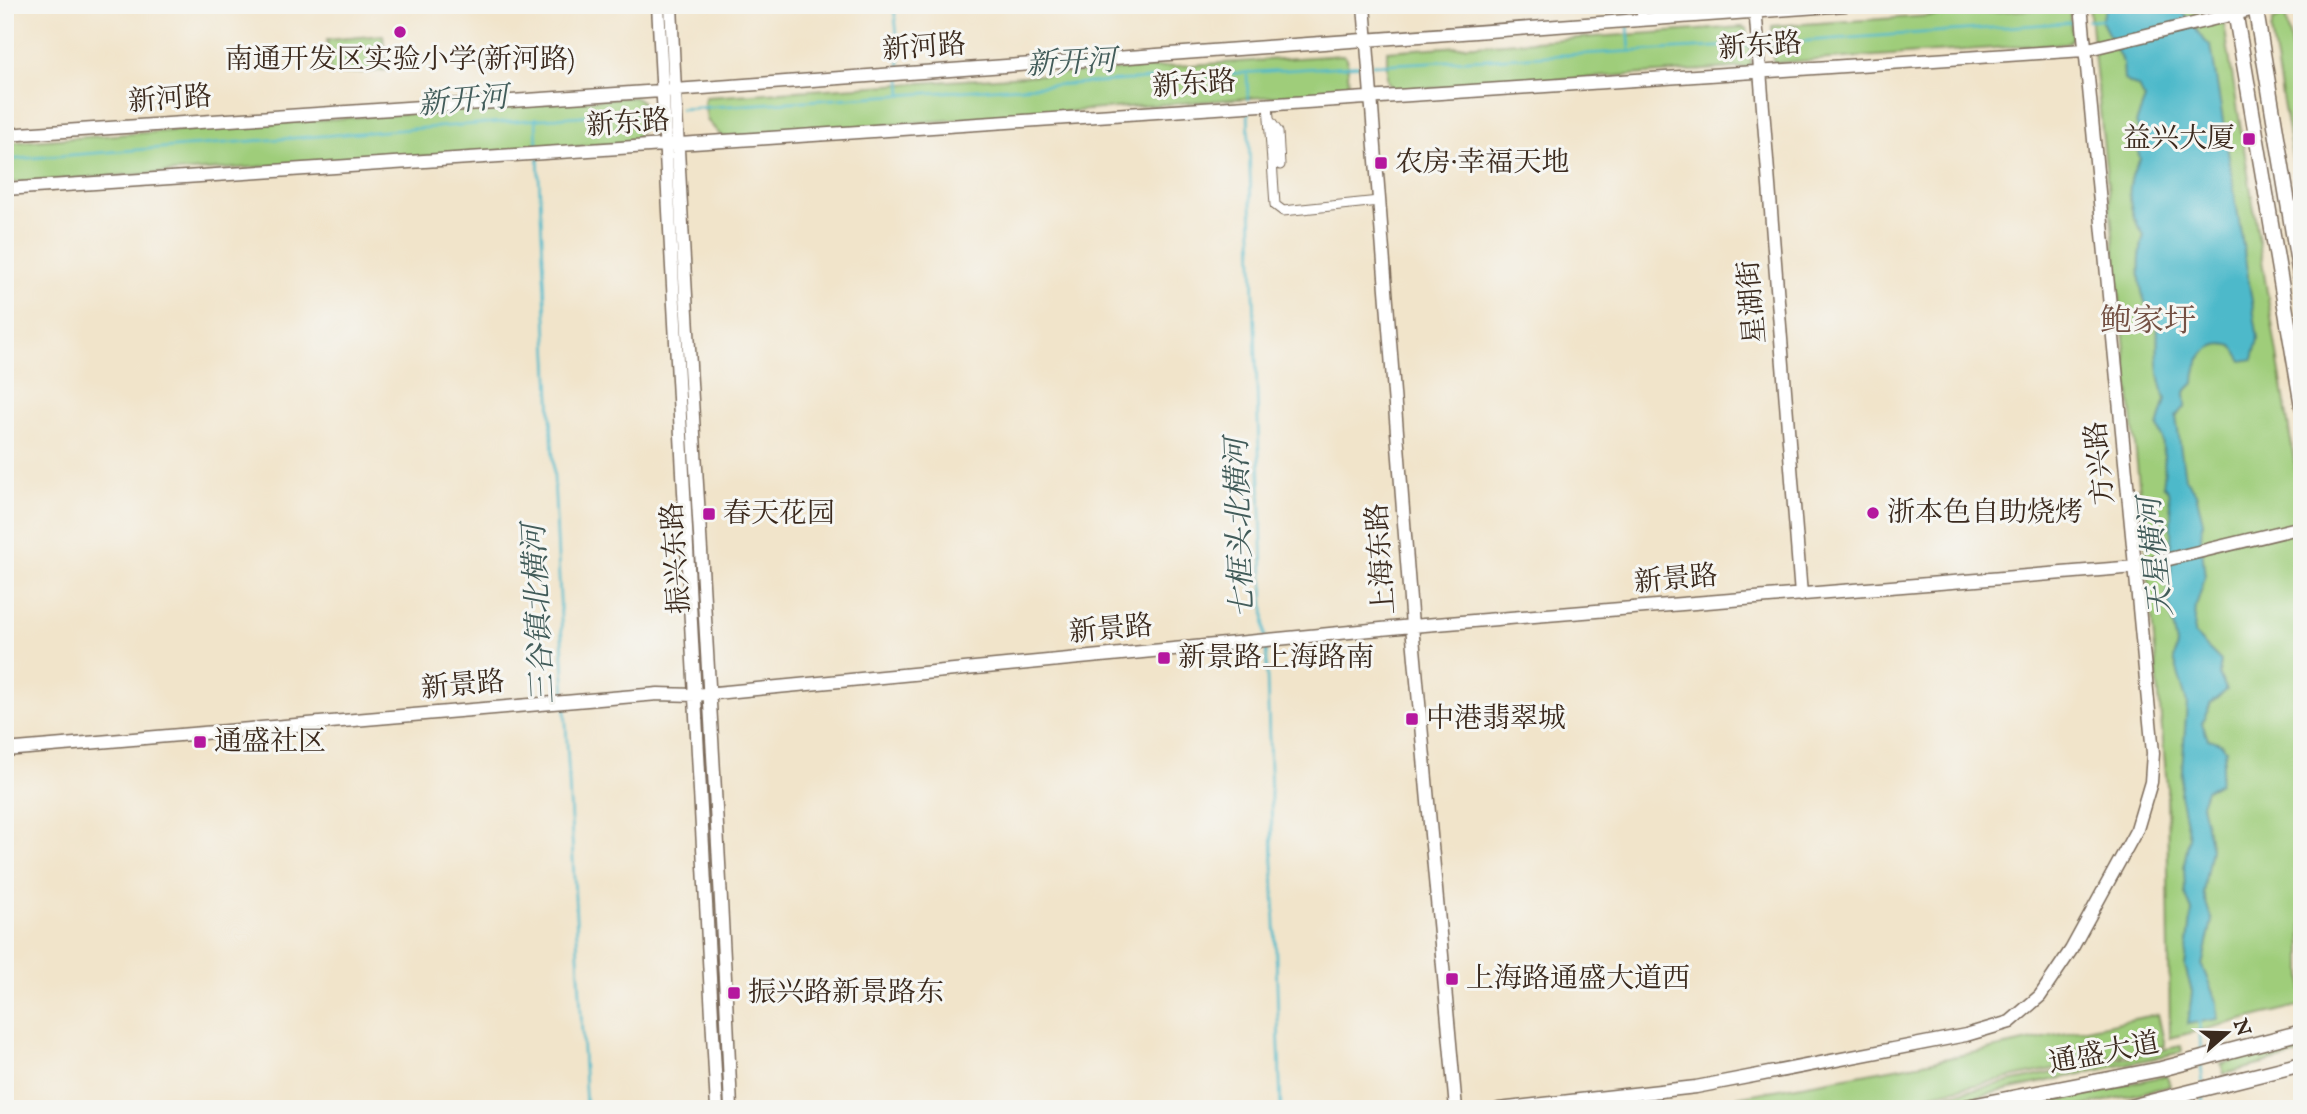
<svg xmlns="http://www.w3.org/2000/svg" width="2307" height="1114" font-family="'IM FELL English','Noto Serif SC',serif">
<style>
.green{fill:#9fcd7a;stroke:#6d7c4c;stroke-width:2}
.water{fill:#4eb9ca;stroke:#447274;stroke-width:2}
.lines{fill:none;stroke-linecap:round;stroke-linejoin:round}
.stream{stroke:#4eb9ca;stroke-width:2.5}
.street-casing{stroke:#7b6b5a;stroke-width:11}
.secondary-casing{stroke:#7b6b5a;stroke-width:15}
.primary-casing{stroke:#7b6b5a;stroke-width:17}
.street{stroke:#fff;stroke-width:9}
.secondary{stroke:#fff;stroke-width:12}
.primary{stroke:#fff;stroke-width:14}
.poi-dot{fill:#b5179e;stroke:#f6f6f2;stroke-width:2.5}
.labels{text-anchor:middle;dominant-baseline:central;stroke-width:6;stroke-linejoin:round;paint-order:stroke}
.street-label{font-size:28px;fill:#3b2a1e;stroke:#f6f6f2}
.poi-label{font-size:28px;fill:#3b2a1e;stroke:#f6f6f2;text-anchor:start}
.water-label{font-size:30px;font-style:italic;fill:#425c5a;stroke:#f6f6f2}
.quarter-label{font-size:32px;fill:#745144;stroke:#f6f6f2}
</style>
<rect width="100%" height="100%" fill="#f6f6f2"/>
<filter id="ink" filterUnits="userSpaceOnUse"><feTurbulence type="fractalNoise" baseFrequency=".0143" numOctaves="2"/><feDisplacementMap in="SourceGraphic" scale="14" xChannelSelector="R" yChannelSelector="G"/><feConvolveMatrix kernelMatrix="1 2 1 2 8 2 1 2 1" color-interpolation-filters="sRGB"/></filter>
<filter id="wash" filterUnits="userSpaceOnUse"><feTurbulence type="fractalNoise" baseFrequency=".00686" numOctaves="4" result="noise"/><feDisplacementMap in="SourceGraphic" scale="28" xChannelSelector="R" yChannelSelector="G"/><feGaussianBlur stdDeviation="1.57" result="paint"/><feColorMatrix in="noise" values="0 0 0 0 0 0 0 0 0 0 0 0 0 0 0 0 0 1.4 0 .05"/><feComposite in="paint" operator="in"/></filter>
<g filter="url(#wash)">
<rect width="100%" height="100%" fill="#f1e4ca"/>
<!-- green -->
<path class="green" d="M2089,5H2221L2302,510V1005L2170,1038L2167,786L2146,550Z
M2069,7L2072,38L2068,43L1773,63L1772,26Z
M2285,15L2302,101V215L2271,31L2273,21Z
M1742,27L1747,29L1751,64L1748,67L1393,91L1387,80V51Z
M383,35L386,70L330,75L327,40Z
M1343,55L1347,58L1349,87L1346,91L722,137L707,120L704,101L706,97Z
M633,97L642,101L644,125L633,143L5,183V143Z
M2158,1014L2165,1046L1859,1109H1658L1736,1099V1097L1934,1061Z
M2302,1043V1054L2224,1074L2221,1064Z
M2181,1046L2182,1052L1942,1104L1918,1109H1879Z
M2167,1075L2170,1086L2071,1109H2021Z"/>
<!-- water -->
<path class="water" d="M2108,5C2129,5 2166,0 2183,13C2195,22 2196,36 2211,46L2258,339L2253,359L2242,361L2233,346C2208,338 2194,361 2194,383L2185,392L2186,406L2176,417L2185,478L2196,493L2203,522L2201,537L2205,578L2196,606L2194,634L2221,661L2219,675L2227,690L2211,703L2202,723L2208,739L2221,743L2226,750L2219,783L2206,790L2201,804L2211,848L2203,893L2212,921L2202,966L2217,1003L2218,1019L2188,1024L2192,992L2185,966L2192,911L2185,894L2184,865L2189,837L2180,795L2187,703L2174,659L2177,645L2167,595L2171,571V512L2168,491L2163,485C2166,473 2164,437 2158,427L2166,399C2156,375 2157,347 2158,321C2136,302 2137,260 2144,235C2127,211 2124,184 2140,159L2137,147L2142,140L2136,123L2145,99L2138,87L2124,80L2123,63L2101,20Z"/>
<g class="lines">
<!-- stream -->
<path class="stream" d="M894,5L900,68
M1626,5L1627,16
M2088,21L2102,20
M1628,26L1630,51
M1763,44L2078,22
M1372,65L1753,45
M1247,72L1248,100
M901,78L902,96
M680,109L1365,65
M1248,111L1265,636
M536,118L537,149
M538,156L565,698
M5,160L659,110
M1266,646L1281,1109
M565,705L586,1109
M2199,1019L2201,1055
M2201,1065L2203,1083
M2203,1093L2204,1109"/>
</g>
</g>
<g filter="url(#ink)">
<g class="lines">
<!-- street casing -->
<g class="street-casing">
<path id="street" d="M1641,5L1642,20
M1268,104L1275,205L1283,211L1379,201
M1270,121L1278,132L1280,165"/>
</g>
<!-- secondary casing -->
<g class="secondary-casing">
<path id="secondary" d="M658,5L717,1109
M671,5C687,373 716,741 731,1109
M1364,5L1412,626L1456,1109
M1755,6L1801,595
M5,135L661,91L1846,5
M5,189L2084,50L2255,9L2298,5
M5,750L658,694L695,695L1412,626L2136,567L2302,527
M1499,1109L1696,1087L1966,1035L2010,1022L2040,996L2071,950L2137,829L2151,782L2153,753L2081,5"/>
</g>
<!-- primary casing -->
<g class="primary-casing">
<path id="primary" d="M2234,5L2302,406
M2255,5L2302,287
M1956,1109L2161,1069L2302,1032
M2122,1109L2302,1064"/>
</g>
<!-- street -->
<use href="#street" class="street"/>
<!-- secondary -->
<use href="#secondary" class="secondary"/>
<!-- primary -->
<use href="#primary" class="primary"/>
</g>
</g>
<!-- markers -->
<g class="poi-dot">
<circle cx="400" cy="32" r="7"/>
<rect x="2242" y="132" width="14" height="14" rx="3.5"/>
<rect x="1374" y="156" width="14" height="14" rx="3.5"/>
<circle cx="1873" cy="513" r="7"/>
<rect x="702" y="507" width="14" height="14" rx="3.5"/>
<rect x="1157" y="651" width="14" height="14" rx="3.5"/>
<rect x="1405" y="712" width="14" height="14" rx="3.5"/>
<rect x="193" y="735" width="14" height="14" rx="3.5"/>
<rect x="1445" y="972" width="14" height="14" rx="3.5"/>
<rect x="727" y="986" width="14" height="14" rx="3.5"/>
</g>
<g class="labels">
<!-- street labels -->
<g class="street-label">
<text transform="translate(1760 47) rotate(-4)">新东路</text>
<text transform="translate(924 48) rotate(-4)">新河路</text>
<text transform="translate(1194 85) rotate(-4)">新东路</text>
<text transform="translate(170 100) rotate(-4)">新河路</text>
<text transform="translate(628 124) rotate(-4)">新东路</text>
<text transform="translate(1753 302) rotate(-95)">星湖街</text>
<text transform="translate(2101 463) rotate(-96)">方兴路</text>
<text transform="translate(677 558) rotate(-94)">振兴东路</text>
<text transform="translate(1382 559) rotate(-94)">上海东路</text>
<text transform="translate(1676 580) rotate(-5)">新景路</text>
<text transform="translate(1111 630) rotate(-5)">新景路</text>
<text transform="translate(463 686) rotate(-5)">新景路</text>
<text transform="translate(2104 1054) rotate(-11)">通盛大道</text>
</g>
<!-- poi labels -->
<g class="poi-label">
<text x="400" y="60" text-anchor="middle">南通开发区实验小学(新河路)</text>
<text x="2235" y="139" text-anchor="end">益兴大厦</text>
<text x="1395" y="163">农房·幸福天地</text>
<text x="1887" y="513">浙本色自助烧烤</text>
<text x="723" y="514">春天花园</text>
<text x="1178" y="658">新景路上海路南</text>
<text x="1426" y="719">中港翡翠城</text>
<text x="214" y="742">通盛社区</text>
<text x="1466" y="979">上海路通盛大道西</text>
<text x="748" y="993">振兴路新景路东</text>
</g>
<!-- water labels -->
<g class="water-label">
<text transform="translate(1071 64) rotate(-3)">新开河</text>
<text transform="translate(463 102) rotate(-5)">新开河</text>
<text transform="translate(1241 528) rotate(-92)">七框头北横河</text>
<text transform="translate(2157 557) rotate(-96)">天星横河</text>
<text transform="translate(540 614) rotate(-93)">三谷镇北横河</text>
</g>
<!-- quarter labels -->
<g class="quarter-label">
<text x="2148" y="322">鲍家圩</text>
</g>
</g>
<!-- margin -->
<rect width="2307" height="1114" fill="none" stroke="#f6f6f2" stroke-width="28"/>
<!-- north arrow -->
<g transform="translate(2227 1033) rotate(70)" stroke="#f6f6f2" stroke-width="5" paint-order="stroke">
<path d="M0-5L12 26L0 18L-12 26Z" fill="#3b2a1e"/>
<text y="-10" font-size="19" font-weight="bold" text-anchor="middle" fill="#3b2a1e">N</text>
</g>
</svg>
